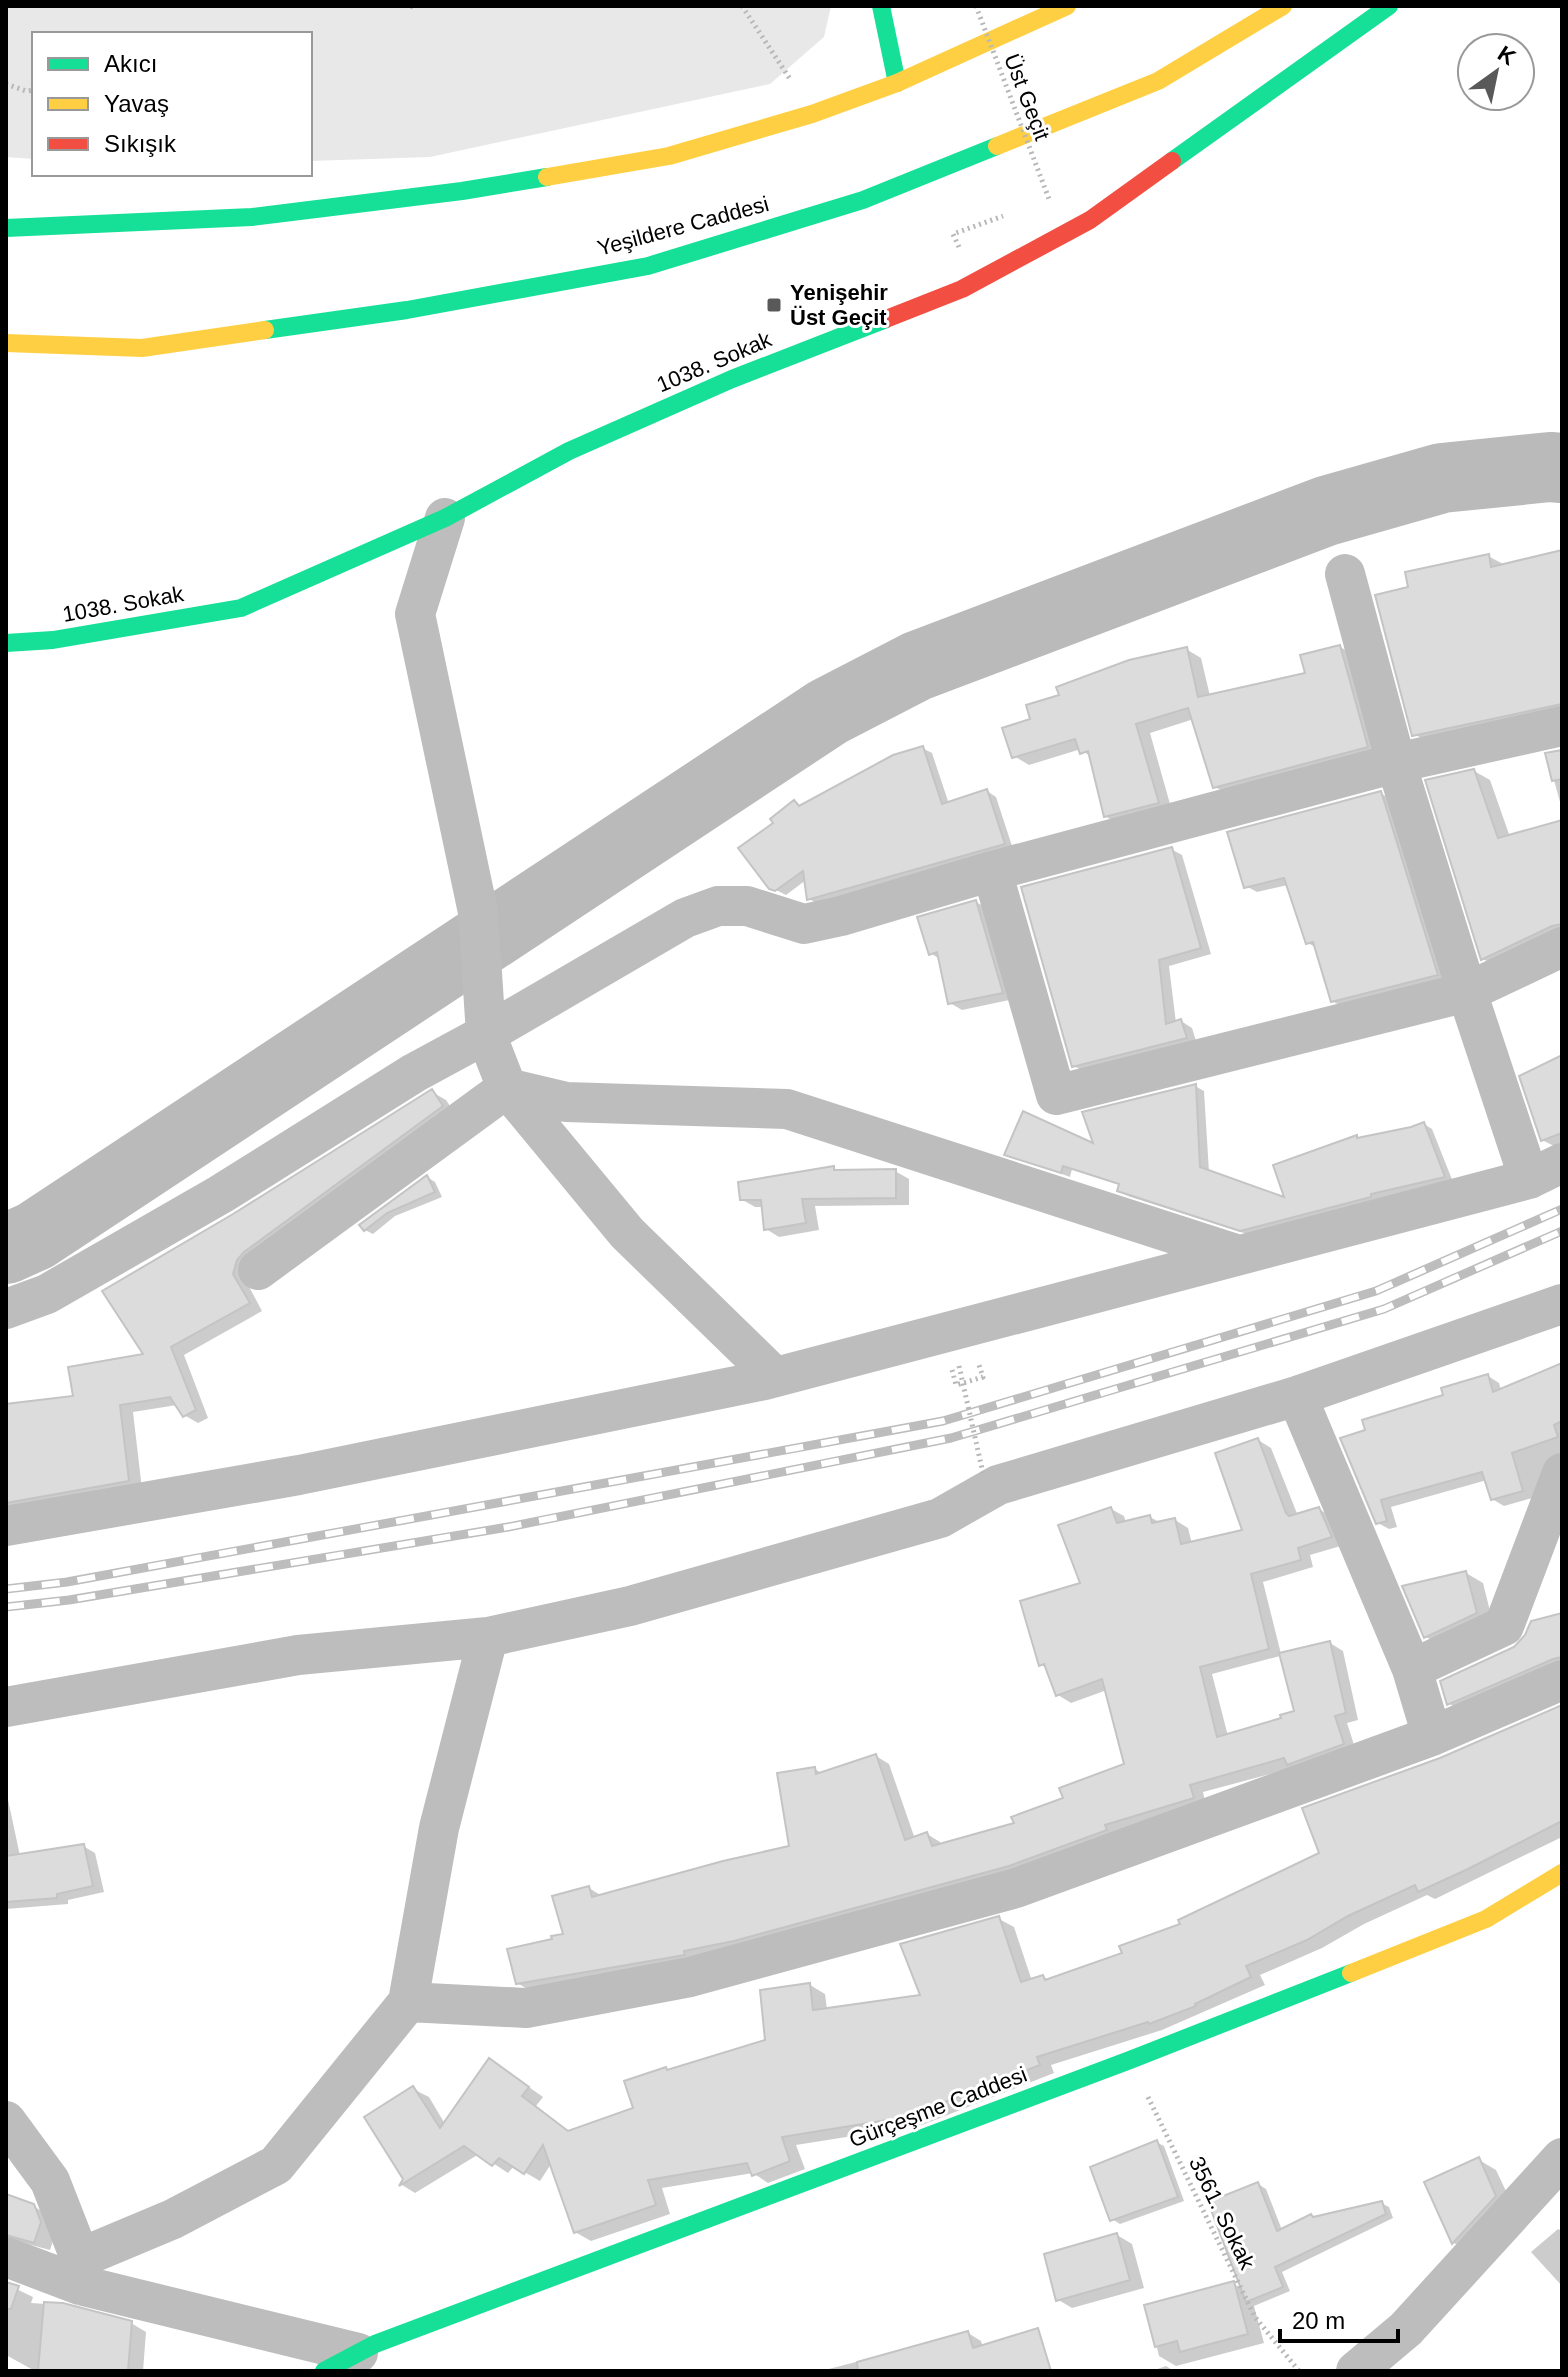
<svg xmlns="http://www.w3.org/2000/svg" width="1568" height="2377" font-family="Arial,sans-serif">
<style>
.green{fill:#e8e8e8}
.shadow{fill:#0003;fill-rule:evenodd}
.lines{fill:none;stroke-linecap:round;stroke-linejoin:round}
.river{stroke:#bababa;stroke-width:70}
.building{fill:#dcdcdc;stroke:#c4c4c4;stroke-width:2}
.path{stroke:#b8b8b8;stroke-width:5;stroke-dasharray:2 4;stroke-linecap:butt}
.street{stroke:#bdbdbd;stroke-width:40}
.fast{stroke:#16e098;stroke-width:18}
.slow{stroke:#ffcf43;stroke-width:18}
.jam{stroke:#f24e42;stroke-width:18}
.rail-casing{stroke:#bdbdbd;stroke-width:9}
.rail{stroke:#fff;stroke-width:6;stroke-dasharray:18;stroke-linecap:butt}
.path-bridge{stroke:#b8b8b8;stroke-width:5;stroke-dasharray:2 4;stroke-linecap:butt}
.poi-dot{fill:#595959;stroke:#fff;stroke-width:3}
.labels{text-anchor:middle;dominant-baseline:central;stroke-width:6;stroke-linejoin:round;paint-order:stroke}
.street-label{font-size:22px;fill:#000;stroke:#fff}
.poi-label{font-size:22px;font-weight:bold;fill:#000;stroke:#fff;text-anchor:start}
</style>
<rect width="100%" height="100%" fill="#fff"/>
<!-- green -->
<path class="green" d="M6,6H831L824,37L770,84L430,157L310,161V34H34V159L6,157Z"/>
<!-- shadow -->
<path class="shadow" d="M1562,552V714L1430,743L1414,734L1411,589L1488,556L1505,565Z
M1340,647L1355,655L1382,755L1230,795L1215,787L1194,719L1150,733L1172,811L1120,825L1105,816L1092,758L1081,749L1029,765L1014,756L1033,720L1186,649L1201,658L1210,696L1307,674Z
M922,748L932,753L949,804L987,791L996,797L1013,849L818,904L809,899L806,880L786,895L770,887L776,823L794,803L802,807Z
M1562,750V809L1547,755Z
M1474,771L1490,780L1510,837L1562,822V937L1498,967L1483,959Z
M1380,793L1391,799L1447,981L1343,1007L1332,1001L1317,948L1308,943L1288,885L1257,892L1246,886Z
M1171,849L1182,855L1211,954L1169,966L1176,1023L1181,1021L1192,1028L1197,1044L1085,1072L1074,1066Z
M976,902L988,909L1014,999L962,1010L950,1003L940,959L930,953Z
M1562,1057V1147L1558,1148L1542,1140Z
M1195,1086L1204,1091L1209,1172L1287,1201L1359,1139L1411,1129L1424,1124L1432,1129L1453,1182L1250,1235L1128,1196L1119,1190L1121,1185L1072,1169L1070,1177L1007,1154L1097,1146Z
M432,1092L446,1100L456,1115L247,1283L262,1311L184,1355L208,1418L198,1423L184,1415L177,1405L133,1412L142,1489L6,1515V1406L75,1398L146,1356L234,1216Z
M834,1168L840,1172L895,1171L909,1179V1205L815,1206L819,1230L779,1237L766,1229L764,1207H755L741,1199Z
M427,1177L435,1182L442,1197L395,1216L373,1234L365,1230Z
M1562,1365V1460L1543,1495L1504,1506L1492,1499L1487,1480L1391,1507L1397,1527L1389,1529L1378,1523L1367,1432L1488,1376L1499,1383L1501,1390Z
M1258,1440L1271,1448L1298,1516L1319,1509L1332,1517L1344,1545L1310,1555L1313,1567L1263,1582L1281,1654L1330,1643L1343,1651L1358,1720L1347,1723L1356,1751L1203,1792L1206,1806L1119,1838L748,1948L531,1991L517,1983L565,1935L589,1888L602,1896L791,1848L815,1769L823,1774L876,1756L889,1764L915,1839L927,1834L940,1842L942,1846L1016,1825L1127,1766L1107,1690L1071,1703L1058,1695L1048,1669L1040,1664L1082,1584L1111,1509L1124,1516L1126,1523L1150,1517L1161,1523L1175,1520L1188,1528L1192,1544L1245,1531ZM1280,1656L1296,1712L1284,1720L1228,1736L1212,1674Z
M1466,1573L1483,1583L1493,1623L1443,1646L1426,1637Z
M1562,1615V1666L1460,1710L1448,1703L1515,1648Z
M1562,1706V1837L1435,1899L1427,1895L1364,1924L1322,1948L1260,1975L1265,1985L1162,2030L1051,2065L1054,2073L922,2125L796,2145L805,2169L768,2183L753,2173L662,2188L670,2214L591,2241L575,2232L551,2164L540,2181L514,2166L508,2173L479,2154L415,2193L402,2185L406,2179L413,2089L429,2097L445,2124L505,2070L543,2097L536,2106L570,2132L636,2109L665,2069L669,2071L767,2042L810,1985L825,1994L827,2010L922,1997L999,1919L1014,1927L1032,1981L1043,1977L1049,1980L1125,1955L1322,1854L1441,1759Z
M6,1790L20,1856L83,1846L95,1853L104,1892L68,1900V1904L6,1909Z
M1156,2142L1164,2146L1184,2201L1120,2224L1112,2219Z
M1479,2160L1496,2170L1513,2206L1470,2253L1454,2243L1426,2183Z
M1258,2184L1266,2189L1282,2230L1315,2219L1381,2203L1389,2207L1393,2218L1282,2272L1290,2291L1254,2306L1264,2343L1176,2366L1159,2356L1147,2306L1233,2284L1244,2289Z
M6,2196L33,2206L49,2215L56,2232L50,2250L20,2242L6,2248Z
M1558,2229L1562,2231V2286L1531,2252Z
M1117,2235L1132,2244L1144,2288L1072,2308L1057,2299Z
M6,2284L33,2297L31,2303L62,2305L131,2323L146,2332L143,2371H35L6,2355Z
M968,2333L981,2341L983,2347L1035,2371H821Z
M1166,2366L1174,2371H1152Z"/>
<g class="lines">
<!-- river -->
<path class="river" d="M6,1249L35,1236L828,712L917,666L1326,511L1442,478L1550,467L1562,468"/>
</g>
<!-- building -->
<path class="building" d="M1562,550V704L1412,736L1375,595L1408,587L1405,572L1489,554L1491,567Z
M1340,645L1368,747L1213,788L1188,708L1136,724L1159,803L1104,817L1088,751L1080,754L1075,739L1012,758L1002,728L1030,719L1026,705L1059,695L1056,687L1129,660L1187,647L1198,697L1305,673L1300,655Z
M923,746L942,804L987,789L1005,844L807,900L803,871L775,891L769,889L738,848L773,823L770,819L794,800L799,806L893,755Z
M1562,750V779L1552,781L1545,753Z
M1474,769L1498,838L1562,820V924L1552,926L1481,960L1425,780Z
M1381,791L1438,975L1331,1002L1313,942L1306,944L1284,878L1244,888L1227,832Z
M1172,847L1201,948L1159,960L1166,1024L1181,1019L1187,1038L1072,1067L1021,887Z
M976,900L1003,993L948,1004L937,952L929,955L917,917Z
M1562,1055V1133L1541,1141L1519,1076Z
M1196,1084L1200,1167L1284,1197L1273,1165L1357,1135V1138L1411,1127L1424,1122L1445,1177L1371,1194V1197L1240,1231L1117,1191L1119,1184L1063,1166L1061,1173L1004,1155L1023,1111L1093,1143L1082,1112Z
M432,1089L443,1106L244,1252L237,1260L233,1274L250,1303L171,1347L196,1410L183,1417L170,1397L120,1405L129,1481L6,1503V1404L73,1396L68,1367L143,1354L102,1291L233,1214Z
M834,1166V1170L896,1169V1198L802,1199L806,1223L764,1230L761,1200H740L738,1182Z
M427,1175L435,1192L387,1213L364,1231L359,1225Z
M1562,1363V1421L1554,1425L1558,1437L1512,1453L1523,1491L1491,1500L1482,1472L1381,1500L1387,1521L1376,1524L1340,1438L1365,1430L1362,1420L1443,1395L1441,1388L1488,1374L1493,1392Z
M1258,1438L1286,1513L1289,1516L1319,1507L1332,1537L1298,1548L1301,1560L1251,1574L1269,1649L1200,1667L1217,1737L1281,1718L1280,1715L1294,1711L1279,1653L1330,1641L1346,1713L1335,1716L1344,1744L1287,1765L1284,1758L1190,1785L1194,1798L1105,1825L1107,1830L1009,1866L734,1941L684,1951L685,1955L516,1984L507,1949L552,1939L551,1936L563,1934L552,1896L589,1886L592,1897L723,1861L789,1846L777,1773L815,1767L816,1774L876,1754L905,1840L927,1832L932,1846L1014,1823L1011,1817L1063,1798L1059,1788L1124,1764L1102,1679L1056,1696L1044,1664L1039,1666L1020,1601L1080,1583L1058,1525L1111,1507L1117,1523L1150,1515L1152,1523L1175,1518L1181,1544L1242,1530L1215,1453Z
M1466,1571L1477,1613L1424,1638L1402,1586Z
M1562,1613V1657L1553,1659L1447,1705L1440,1681L1514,1647L1525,1635L1531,1621Z
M1562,1705V1821L1468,1869L1418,1892L1415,1885L1348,1916L1307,1940L1246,1966L1251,1977L1195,2004L1196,2006L1149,2024L1148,2022L1037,2057L1040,2065L906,2117L782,2137L790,2161L752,2176L747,2163L648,2180L656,2205L574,2233L543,2145L524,2174L499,2158L492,2166L464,2146L399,2186L403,2179L364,2117L413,2086L440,2128L489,2058L529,2087L522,2096L568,2131L633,2108L624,2081L666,2067L667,2070L765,2040L760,1990L810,1983L813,2010L920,1995L900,1944L999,1916L1021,1982L1043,1975L1045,1980L1122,1953L1119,1946L1180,1924L1178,1920L1319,1853L1302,1808L1440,1758Z
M84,1844L93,1886L57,1894V1898L6,1902V1856Z
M1157,2140L1178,2197L1110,2221L1090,2167Z
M1479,2157L1496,2196L1452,2244L1424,2182Z
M1258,2182L1277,2231L1311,2214L1313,2217L1382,2201L1386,2214L1275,2267L1283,2287L1246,2302L1208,2202Z
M6,2194L34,2204L41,2222L34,2243L6,2235Z
M1117,2233L1130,2280L1056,2301L1044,2254Z
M1234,2281L1248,2334L1180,2352L1177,2341L1155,2347L1144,2305Z
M6,2282L19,2286L11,2309H6Z
M44,2302L63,2303L132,2321L128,2371H38Z
M1038,2328L1051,2371H858L857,2362L968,2331L973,2348Z"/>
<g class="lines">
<!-- path -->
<path class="path" d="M742,6L790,79
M410,7L413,6
M6,84L26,91L34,90
M959,247L953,234L1003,216
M952,1370L956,1385L983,1377L978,1362
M1148,2097L1255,2317L1299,2371"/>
<!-- street -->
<path class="street" d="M445,518L415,614L478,912L486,1034L507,1088L627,1233L775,1377
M1345,574L1396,763L1467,992L1529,1179
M992,871L1056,1095L1467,992L1562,947
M258,1270L507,1088L566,1102L787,1109L1239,1255
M6,1309L47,1294L221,1194L414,1073L486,1034L685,918L718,906H747L804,924L841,916L992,871L1396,763L1562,726
M1297,1396L1412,1669L1432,1736
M6,1526L299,1475L765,1380L1529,1179L1562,1163
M1412,1669L1504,1626L1562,1473
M6,1707L298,1655L488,1637L630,1606L940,1518L998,1485L1297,1396L1562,1304
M408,2002L526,2008L690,1977L1016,1888L1432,1736L1562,1680
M6,2121L50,2181L80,2258V2285
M6,2257L80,2285L358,2353
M80,2258L173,2219L276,2165L408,2002L439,1828L488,1637
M1356,2371L1406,2329L1562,2158"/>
<!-- fast -->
<path class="fast" d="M881,6L897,83
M1172,161L1389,6
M6,228L252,217L462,191L547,177
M265,330L407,310L648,266L863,200L997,146
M6,643L53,640L241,608L445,518L569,451L732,379L886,319
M324,2371L375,2344L1130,2060L1351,1973"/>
<!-- slow -->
<path class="slow" d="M997,146L1158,81L1283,6
M547,177L669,156L812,114L897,83L1067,6
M6,343L142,348L265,330
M1351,1973L1486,1919L1562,1873"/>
<!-- jam -->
<path class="jam" d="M886,319L962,289L1090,220L1172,161"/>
<!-- rail casing -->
<g class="rail-casing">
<path id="rail" d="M6,1589L67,1582L943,1421L1376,1291L1562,1209
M6,1607L69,1600L508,1527L951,1438L1384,1309L1562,1231"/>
</g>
<!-- rail -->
<use href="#rail" class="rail"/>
<!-- path-bridge -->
<path class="path-bridge" d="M976,6L1049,199
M959,1366L983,1473"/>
</g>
<!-- markers -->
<rect class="poi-dot" x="766" y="297" width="16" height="16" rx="4"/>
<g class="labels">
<!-- street labels -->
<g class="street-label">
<text transform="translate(1027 97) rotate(69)">Üst Geçit</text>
<text transform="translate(683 226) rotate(-15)">Yeşildere Caddesi</text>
<text transform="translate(714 362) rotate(-23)">1038. Sokak</text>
<text transform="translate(123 604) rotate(-10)">1038. Sokak</text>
<text transform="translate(938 2107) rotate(-21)">Gürçeşme Caddesi</text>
<text transform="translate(1222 2213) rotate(64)">3561. Sokak</text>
</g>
<!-- poi labels -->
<g class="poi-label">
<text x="790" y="292">Yenişehir<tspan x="790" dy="25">Üst Geçit</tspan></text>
</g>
</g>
<!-- border -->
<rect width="1568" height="2377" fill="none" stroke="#000000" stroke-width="16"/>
<!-- legend -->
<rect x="32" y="32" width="280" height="144" fill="#ffffff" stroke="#999999" stroke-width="2"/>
<rect x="48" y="58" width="40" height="12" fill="#16e098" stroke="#999999" stroke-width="2"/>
<text x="104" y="72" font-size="24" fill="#000000">Akıcı</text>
<rect x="48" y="98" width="40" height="12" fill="#ffcf43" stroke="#999999" stroke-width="2"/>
<text x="104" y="112" font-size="24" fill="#000000">Yavaş</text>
<rect x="48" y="138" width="40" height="12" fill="#f24e42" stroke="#999999" stroke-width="2"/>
<text x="104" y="152" font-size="24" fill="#000000">Sıkışık</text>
<!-- north arrow -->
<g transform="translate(1496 72) rotate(33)"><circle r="38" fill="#ffffff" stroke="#999999" stroke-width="2"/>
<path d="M0-6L14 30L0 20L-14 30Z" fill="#595959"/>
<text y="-12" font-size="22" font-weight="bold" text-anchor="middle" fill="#000000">K</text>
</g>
<!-- scale -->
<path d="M1280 2329v12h118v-12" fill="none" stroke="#000000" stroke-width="4"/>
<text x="1292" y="2329" font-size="24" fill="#000000" stroke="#ffffff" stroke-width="6" paint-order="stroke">20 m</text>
</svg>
